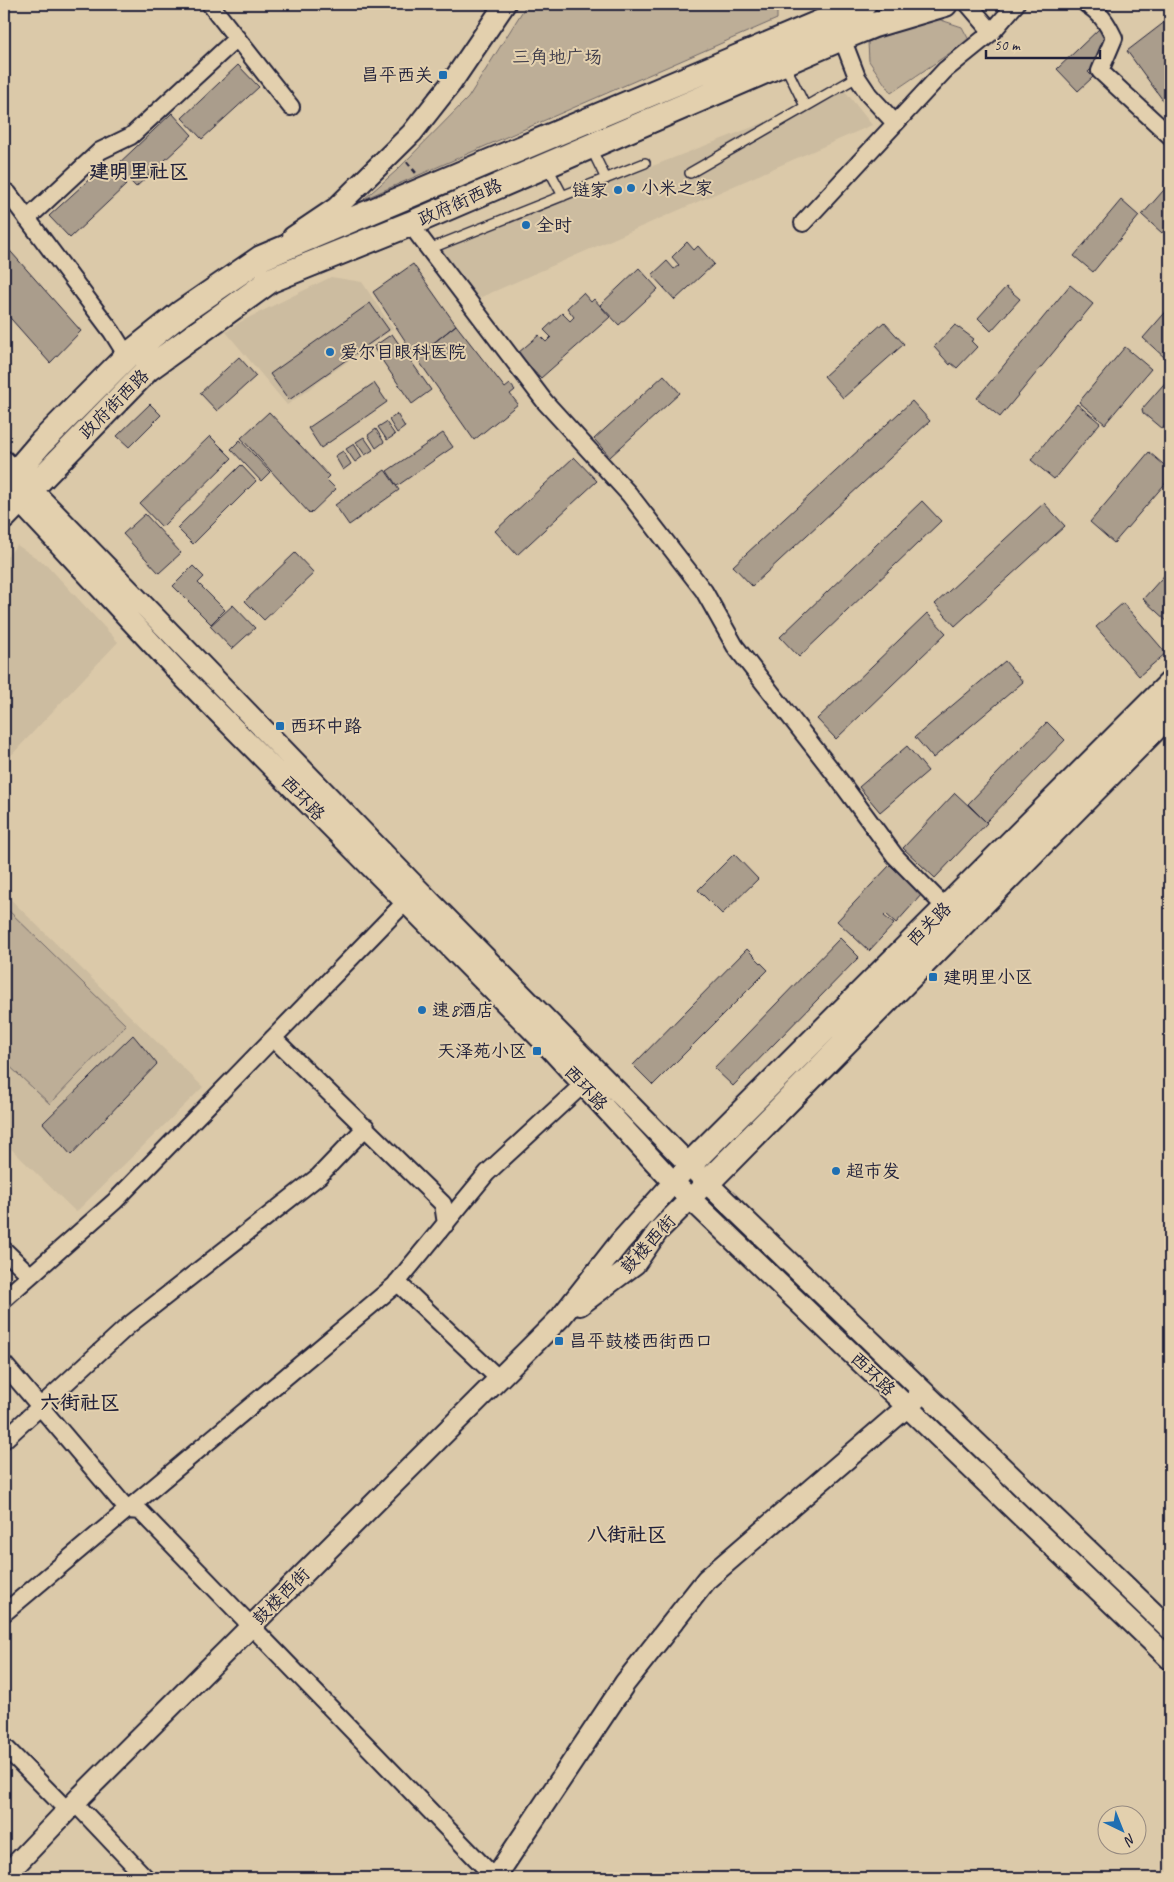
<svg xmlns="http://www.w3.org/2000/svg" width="1174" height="1882" font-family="Caveat,'LXGW WenKai TC',sans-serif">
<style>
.built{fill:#ccbca0}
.green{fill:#bdae97;stroke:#706869}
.building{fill:#aa9d8c;stroke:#22223b}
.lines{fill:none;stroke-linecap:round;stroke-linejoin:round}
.service-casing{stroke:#22223b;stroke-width:12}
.minor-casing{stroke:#22223b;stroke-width:20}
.tertiary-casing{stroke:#22223b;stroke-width:24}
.secondary-casing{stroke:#22223b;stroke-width:28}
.path{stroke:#22223b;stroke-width:2.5;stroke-dasharray:5 4;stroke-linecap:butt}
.service{stroke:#e3d0ae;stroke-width:9}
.minor{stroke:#e3d0ae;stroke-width:16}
.tertiary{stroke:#e3d0ae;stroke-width:20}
.secondary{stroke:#e3d0ae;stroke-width:24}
.poi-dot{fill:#1f6fb2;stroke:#e3d0ae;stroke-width:2}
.labels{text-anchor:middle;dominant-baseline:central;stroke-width:4;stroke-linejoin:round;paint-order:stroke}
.park-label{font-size:18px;fill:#413e4d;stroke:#e3d0ae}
.poi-label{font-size:18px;fill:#22223b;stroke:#e3d0ae;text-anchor:start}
.street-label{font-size:18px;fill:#22223b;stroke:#e3d0ae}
.quarter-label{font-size:20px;font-weight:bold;fill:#22223b;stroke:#e3d0ae}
</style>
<rect width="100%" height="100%" fill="#dbc9a9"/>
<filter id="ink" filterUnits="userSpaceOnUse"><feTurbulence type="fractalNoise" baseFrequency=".02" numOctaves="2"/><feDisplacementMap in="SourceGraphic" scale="10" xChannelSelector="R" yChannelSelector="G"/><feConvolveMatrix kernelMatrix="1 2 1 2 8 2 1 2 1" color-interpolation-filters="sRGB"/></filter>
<g filter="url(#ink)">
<!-- built -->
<path class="built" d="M845,91L872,125L470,302L437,250Z
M331,277L362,282L393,329L287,405L226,332L240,322Z
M17,545L47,565L118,642L4,763V560Z
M4,893L203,1087L76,1212L4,1142Z"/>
<!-- green -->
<path class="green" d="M527,4H777V19L364,199L396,171L468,98Z
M932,17L962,27L969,40L891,93L869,61L868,42Z
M4,906L126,1025L50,1104L4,1061Z"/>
<!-- building -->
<path class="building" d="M1170,18V110L1127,51Z
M1100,28L1112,29L1122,39L1088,72L1093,77L1078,91L1057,69Z
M238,65L259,87L202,139L182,118Z
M172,113L192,135L136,187L116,166Z
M106,164L126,185L70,238L49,216Z
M1170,183V223L1162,233L1142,215Z
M1121,200L1139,216L1093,272L1074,256Z
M687,242L694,250L698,246L714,264L675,300L652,275L667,261L674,269L679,265L672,257Z
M4,244L81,331L50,363L4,311Z
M413,264L456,325L416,357L373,292Z
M639,268L658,289L619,325L600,305Z
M1070,285L1093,304L1000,417L977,398Z
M1006,287L1020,299L991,331L978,318Z
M583,293L591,302L594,299L610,317L541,378L518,353L539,335L546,342L551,337L544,330L562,313L570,321L574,317L567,308Z
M370,303L389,330L289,400L270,374Z
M1170,307V351L1165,358L1143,338Z
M884,322L904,344L843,398L824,376Z
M456,325L505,388L510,384L515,390L510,394L518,404L474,440L416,357Z
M955,325L974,339L971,341L977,347L957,368L951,363L950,365L934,347Z
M392,334L431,390L412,404L373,347Z
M1125,347L1151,369L1105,424L1079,402Z
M239,357L256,376L217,411L200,393Z
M664,375L680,393L610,457L594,439Z
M1170,377V420L1162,429L1143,413L1142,409Z
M374,383L387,402L321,448L308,428Z
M912,401L930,421L752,586L733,566Z
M150,404L161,415L129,447L117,436Z
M1077,404L1100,423L1054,479L1031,460Z
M269,412L329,476L326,479L336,489L310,514L241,438Z
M397,414L405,427L397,433L389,420Z
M386,422L395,435L387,440L378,427Z
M376,429L384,442L376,448L368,435Z
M443,433L453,447L397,486L387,471Z
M210,436L232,458L162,527L140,504Z
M364,437L373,450L365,455L356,442Z
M240,440L270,472L261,481L231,449Z
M354,444L362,457L355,462L346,449Z
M343,451L351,464L343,470L335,456Z
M1149,452L1170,470V478L1114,543L1090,522Z
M574,457L597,481L517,555L495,531Z
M241,465L256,481L193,544L177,528Z
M385,470L399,490L349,525L335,505Z
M922,501L941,521L799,657L780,637Z
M1044,503L1065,526L955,626L935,604Z
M145,514L181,553L159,573L123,534Z
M295,553L314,573L264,620L245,601Z
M193,566L204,577L198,583L225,610L211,624L173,586Z
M1170,569V624L1143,599Z
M1123,603L1166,653L1139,676L1096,627Z
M233,605L255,628L232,649L210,626Z
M927,613L946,633L836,739L817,719Z
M1005,661L1023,682L933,758L915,737Z
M1047,722L1065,740L986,822L968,804Z
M907,746L928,771L880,812L859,787Z
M955,793L987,823L935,878L903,848Z
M734,854L758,879L722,914L698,890Z
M890,865L922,894L896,923L886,914L884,916L894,924L869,951L837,921Z
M840,938L859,957L733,1086L714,1068Z
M747,949L768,970L653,1085L633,1065Z
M133,1035L157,1064L71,1155L43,1123Z"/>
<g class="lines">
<!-- service casing -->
<g class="service-casing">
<path id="service" d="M784,63L805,106
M591,148L606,179
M547,166L563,196
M690,173L857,77
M429,249L645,163"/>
</g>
<!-- minor casing -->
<g class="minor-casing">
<path id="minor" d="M210,4L291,107
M968,4L992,32
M1086,4C1100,12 1107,23 1114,38L1100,71L1170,136
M842,38L857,77L869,95L895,123
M8,193L112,332L127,356
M27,219L100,151L131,136L237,38
M803,223L945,70L992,32L1016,4
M410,224L545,402L629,494L704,591L735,646L837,777L895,856L945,907
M273,1038L443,1204L446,1224
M4,1250L30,1275
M397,1282L499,1379
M4,1299L115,1201L414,893
M4,1364L128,1510L140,1511L495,1878
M4,1440L129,1325L319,1176L366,1127
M4,1613L394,1286L487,1173L591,1077
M4,1746L68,1811
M75,1803L146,1878"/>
</g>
<!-- tertiary casing -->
<g class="tertiary-casing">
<path id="tertiary" d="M293,237L336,208L412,133L452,82L505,4
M4,461L418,889L707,1183L1170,1629
M9,490L185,679L545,1043L673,1182L1170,1659
M580,1305L635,1264L658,1231L700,1189
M4,1877L82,1795L561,1317L620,1242L681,1174
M495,1878L625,1683L707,1579L916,1399"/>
</g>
<!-- secondary casing -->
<g class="secondary-casing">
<path id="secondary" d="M4,486L41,443L127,356L181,313L261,258L864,4
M4,517L148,369L271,280L410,224L842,38L874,25L945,4
M689,1165L1170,684
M707,1183L1170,713"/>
</g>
<!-- path -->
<path class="path" d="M407,162L416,173"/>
<!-- service -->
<use href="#service" class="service"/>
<!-- minor -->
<use href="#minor" class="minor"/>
<!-- tertiary -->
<use href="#tertiary" class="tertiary"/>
<!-- secondary -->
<use href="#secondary" class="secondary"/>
</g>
</g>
<!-- markers -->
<g class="poi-dot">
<rect x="438" y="70" width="10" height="10" rx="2.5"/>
<circle cx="631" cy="188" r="5"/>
<circle cx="618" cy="190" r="5"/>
<circle cx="526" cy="225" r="5"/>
<circle cx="330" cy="352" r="5"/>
<rect x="275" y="721" width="10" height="10" rx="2.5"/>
<rect x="928" y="972" width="10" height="10" rx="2.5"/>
<circle cx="422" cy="1010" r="5"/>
<rect x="532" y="1046" width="10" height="10" rx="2.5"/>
<circle cx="836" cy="1171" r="5"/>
<rect x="554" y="1336" width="10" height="10" rx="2.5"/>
</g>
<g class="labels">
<!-- park labels -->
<g class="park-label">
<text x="557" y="57">三角地广场</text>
</g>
<!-- poi labels -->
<g class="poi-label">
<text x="433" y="75" text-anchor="end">昌平西关</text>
<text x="641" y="188">小米之家</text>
<text x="608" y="190" text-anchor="end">链家</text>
<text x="536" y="225">全时</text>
<text x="340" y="352">爱尔目眼科医院</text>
<text x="290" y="726">西环中路</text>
<text x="943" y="977">建明里小区</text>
<text x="432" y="1010">速8酒店</text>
<text x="527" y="1051" text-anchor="end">天泽苑小区</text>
<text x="846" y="1171">超市发</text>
<text x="569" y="1341">昌平鼓楼西街西口</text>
</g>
<!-- street labels -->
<g class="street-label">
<text transform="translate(460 202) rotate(-24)">政府街西路</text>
<text transform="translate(114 404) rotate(-45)">政府街西路</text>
<text transform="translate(303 798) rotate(46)">西环路</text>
<text transform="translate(929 924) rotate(-45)">西关路</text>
<text transform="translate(586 1088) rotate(47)">西环路</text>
<text transform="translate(648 1244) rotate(-48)">鼓楼西街</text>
<text transform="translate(873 1374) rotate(44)">西环路</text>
<text transform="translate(281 1596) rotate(-45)">鼓楼西街</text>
</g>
<!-- quarter labels -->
<g class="quarter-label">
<text x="139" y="171">建明里社区</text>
<text x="80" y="1402">六街社区</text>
<text x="627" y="1534">八街社区</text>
</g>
</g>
<!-- margin -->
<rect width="1174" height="1882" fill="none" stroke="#e3d0ae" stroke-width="20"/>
<rect x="10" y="10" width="1154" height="1862" fill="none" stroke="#22223b" stroke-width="2" filter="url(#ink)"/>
<!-- north arrow -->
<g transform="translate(1122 1830) rotate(137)"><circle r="24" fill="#e3d0ae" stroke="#968a80"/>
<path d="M0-4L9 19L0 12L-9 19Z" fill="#1f6fb2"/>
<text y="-8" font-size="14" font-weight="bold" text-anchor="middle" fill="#22223b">N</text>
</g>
<!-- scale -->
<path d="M986 50v8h114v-8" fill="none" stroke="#22223b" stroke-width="2.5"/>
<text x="994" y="50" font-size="15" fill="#22223b" stroke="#e3d0ae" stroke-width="4" paint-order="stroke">50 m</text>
</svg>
